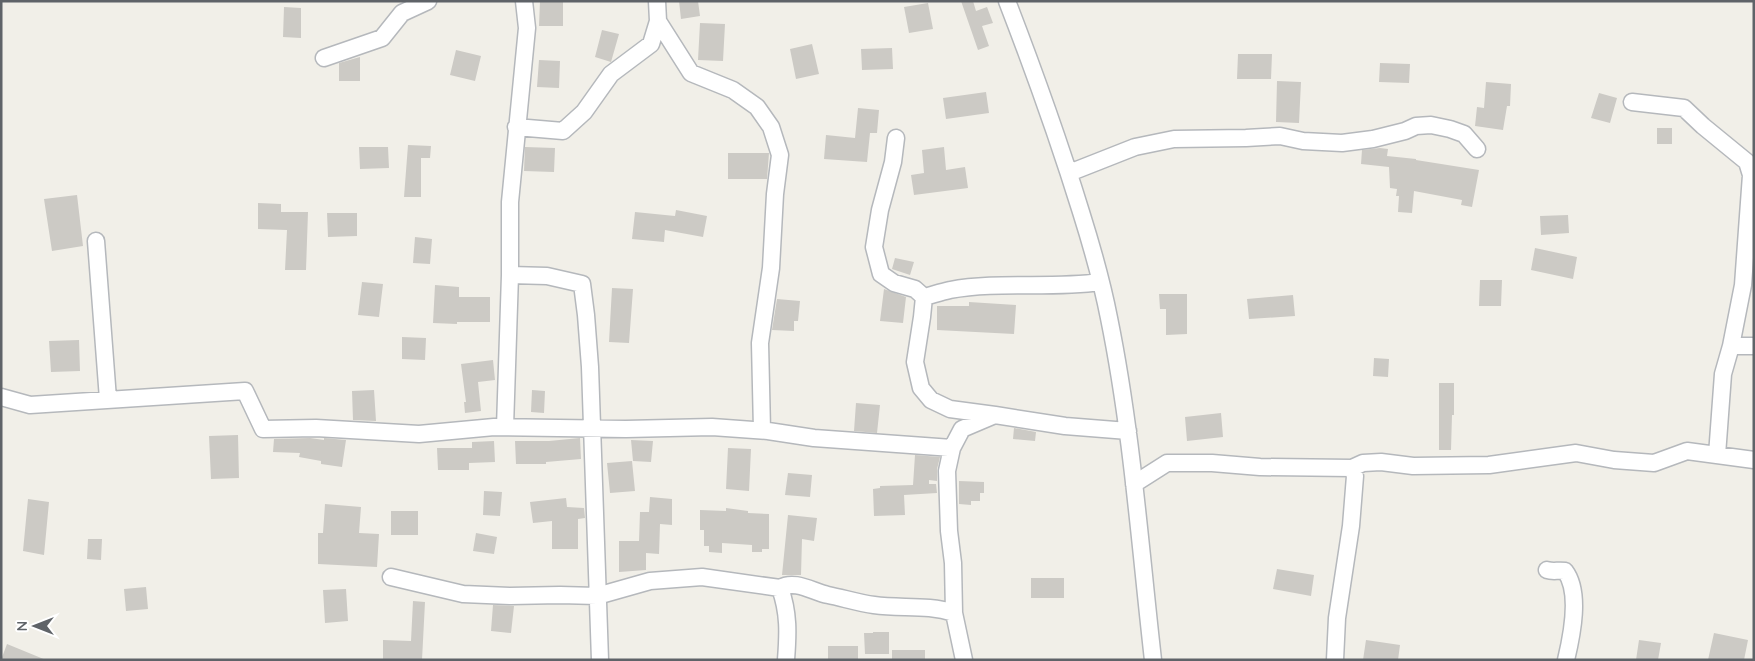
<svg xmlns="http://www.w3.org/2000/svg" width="1755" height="661" font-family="Quicksand,sans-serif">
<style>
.building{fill:#cccac5}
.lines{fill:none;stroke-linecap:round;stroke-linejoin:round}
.minor-casing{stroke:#b5b8bc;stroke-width:19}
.minor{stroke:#fff;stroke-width:16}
</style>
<rect width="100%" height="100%" fill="#f1efe8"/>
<!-- building -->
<path class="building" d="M540,1H563V26H539Z
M679,1H698L700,16L681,19Z
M961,1H973L976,11L987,7L993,23L982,26L989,46L978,50Z
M928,3L933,29L909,33L904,7Z
M284,7L301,8V38L283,37Z
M700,23L725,24L723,61L698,60Z
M602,30L619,34L611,62L595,57Z
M812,44L819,74L796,79L790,49Z
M892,48L893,69L862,70L861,49Z
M456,50L481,56L475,81L450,75Z
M1238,54H1272L1271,79H1237Z
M360,57V81H339V63Z
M539,60L560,61L559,88L537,87Z
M1380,63L1410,64L1409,83L1379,82Z
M1277,81L1301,82L1299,123L1276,122Z
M1486,82L1511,84L1510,106H1507L1503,130L1475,126L1477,107L1484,108Z
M986,92L989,113L946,119L943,98Z
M1599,93L1617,98L1610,123L1591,118Z
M858,108L879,110L877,133H870L867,162L824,159L826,135L855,138Z
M1657,128H1672V144H1657Z
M408,145L431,146L430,158H421V197H404Z
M359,147H388L389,168L360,169Z
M525,147L555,148L554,172L524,171Z
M944,147L946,170L965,167L968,188L914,195L911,175L924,173L922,150Z
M1380,148L1388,149L1387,156L1416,159V160L1479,170L1472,207L1461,205L1462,200L1414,191L1412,213L1398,212L1399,196H1396L1397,189L1390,188L1389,167L1361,164L1362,150Z
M728,153H769L767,179H728Z
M77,195L83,246L52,251L44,199Z
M258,203L281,204V212H308L306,270H285L287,230L258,229Z
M676,210L707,216L703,237L665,230L664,242L632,239L635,212L675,216Z
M327,213H357V236L328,237Z
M1568,215L1569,233L1541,235L1540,216Z
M415,237L432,239L430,264L413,263Z
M1535,248L1577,257L1573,279L1531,270Z
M895,258L914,262L910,275L892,269Z
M1480,280H1502L1501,306H1479Z
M362,282L383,284L379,317L358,315Z
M435,285L459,287V297H490V322H457V324L433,323Z
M612,288L633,289L629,343L609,342Z
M884,289L906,297L903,323L880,321Z
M1159,294H1187V334L1166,335V309H1160Z
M1293,295L1295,316L1249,319L1247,299Z
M777,299L800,301L798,321H794V331L772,330Z
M969,302L1016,305L1014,334L937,330V306H969Z
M402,337L426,338L425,360L402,359Z
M79,340L80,371L51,372L49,341Z
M1374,358L1389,359L1388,377L1373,376Z
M493,360L495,380L478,382L481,411L465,413L464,402H466L461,364Z
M1439,383H1454V415H1452L1451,450H1439Z
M374,390L376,421L353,420L352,391Z
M532,390L545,391L544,413L531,412Z
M856,403L880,405L877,433L854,431Z
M1221,413L1223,437L1187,441L1185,417Z
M1014,428L1036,432L1035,441L1013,439Z
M238,435L239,478L211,479L209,436Z
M310,438L324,440V438L346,440L342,467L321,464V461L299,457L300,453L273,452L274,439Z
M580,438L581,459L546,462V464H516L515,441H549Z
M631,440L653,441L651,462L633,461Z
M494,441L495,462L469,463V470H438L437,448H472V442Z
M728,448L751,449L749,491L726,489Z
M915,455L940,457L937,469V481L929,480V484H936L937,493L904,495L905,515L874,516L873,489L880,488V486L913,485Z
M632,461L635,491L610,493L607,463Z
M788,473L812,475L810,497L785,495Z
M959,481L984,482V493H980V501H971V505L959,504Z
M484,491L502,492L500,516L483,515Z
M650,497L672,499V525L660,524L659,554L646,553V570L619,572V541H639L640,512H649Z
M566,498L567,507L584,508L585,518L578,519V549H552V521L533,523L530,502Z
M28,499L49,502L44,555L23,551Z
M325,504L361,507L359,533L379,534L377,567L318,564V533H323Z
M726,508L748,511V513L769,514V549H762V552H752V545L722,543V553L709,552V546H704V530H700V510L726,511Z
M391,511H418V535H391Z
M788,515L817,518L814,541L802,539L801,575H782Z
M476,533L497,537L494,554L473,551Z
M88,539H102L101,560L87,559Z
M1277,569L1314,575L1311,596L1273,589Z
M1031,578H1064V598H1031Z
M146,587L148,609L126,611L124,589Z
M346,589L348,621L325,623L323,590Z
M413,601L425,602L422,660H383V640L411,641Z
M493,605L514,606L511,633L491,631Z
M873,632H889V654H865L864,633H873Z
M1714,633L1748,640L1744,660H1708Z
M1366,640L1400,645L1398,660H1363Z
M1639,640L1661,643L1658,660H1636Z
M7,644L46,660H1Z
M828,646H858V660H828Z
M892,650H925V660H892Z"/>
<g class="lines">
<!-- minor casing -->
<g class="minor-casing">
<path id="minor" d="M1007,1C1034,71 1059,141 1081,212C1092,247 1102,282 1109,318C1132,431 1140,546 1153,660
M658,21L691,73L733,90L757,107L771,127L780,155L775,194L771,268L760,343L762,430
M324,58L382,38L402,13L428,1
M1632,102L1684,108L1703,126L1747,162L1751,175L1743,285L1731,346L1723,374L1717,455
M516,127L563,131L584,112L611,74L651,44L658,21L657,1
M896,138L893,162L880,210L874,247L881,274L894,283L915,289L924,297L922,317L915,362L921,388L931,400L950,409L995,415
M1069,173L1135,147L1174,139L1246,138L1280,136L1303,141L1342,143L1373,139L1405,131L1416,126L1431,125L1450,129L1464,134L1477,149
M96,241L108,399
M510,275L547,276L582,284L586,315L590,367L600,660
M924,297C932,295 941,292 950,290C999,281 1051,289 1100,282
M1731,346H1754
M1,397L30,405L245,391L263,429L316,428L419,434L494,427L626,429L712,427L768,431L814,438L952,448L962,429L995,415L1065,426L1128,431
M505,427L510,275V202L527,28L524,1
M952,448L947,471L949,531L953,563L954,613
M1134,484L1167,463H1212L1260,467L1352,468L1363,463L1381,462L1413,466L1489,465L1576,453L1614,460L1654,463L1687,451L1754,460
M1547,570C1553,572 1558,570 1565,571C1581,592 1572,635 1566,660
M391,577L463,594L510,596L560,595L597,596L650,581L702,577L780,588
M786,660C788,634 789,613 780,588C795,579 813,592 828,595C843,598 859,603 874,605C901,609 927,604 954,613L964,660
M1335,660L1337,618L1351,526L1355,476L1352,468"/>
</g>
<!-- minor -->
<use href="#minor" class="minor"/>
</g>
<!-- border -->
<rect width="1755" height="661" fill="none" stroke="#5f6368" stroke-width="5"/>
<!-- north arrow -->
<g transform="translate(35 626) rotate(270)" stroke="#ffffff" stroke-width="4" paint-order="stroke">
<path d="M0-4L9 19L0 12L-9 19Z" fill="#5f6368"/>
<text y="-8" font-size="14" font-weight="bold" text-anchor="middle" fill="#5f6368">N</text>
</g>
</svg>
